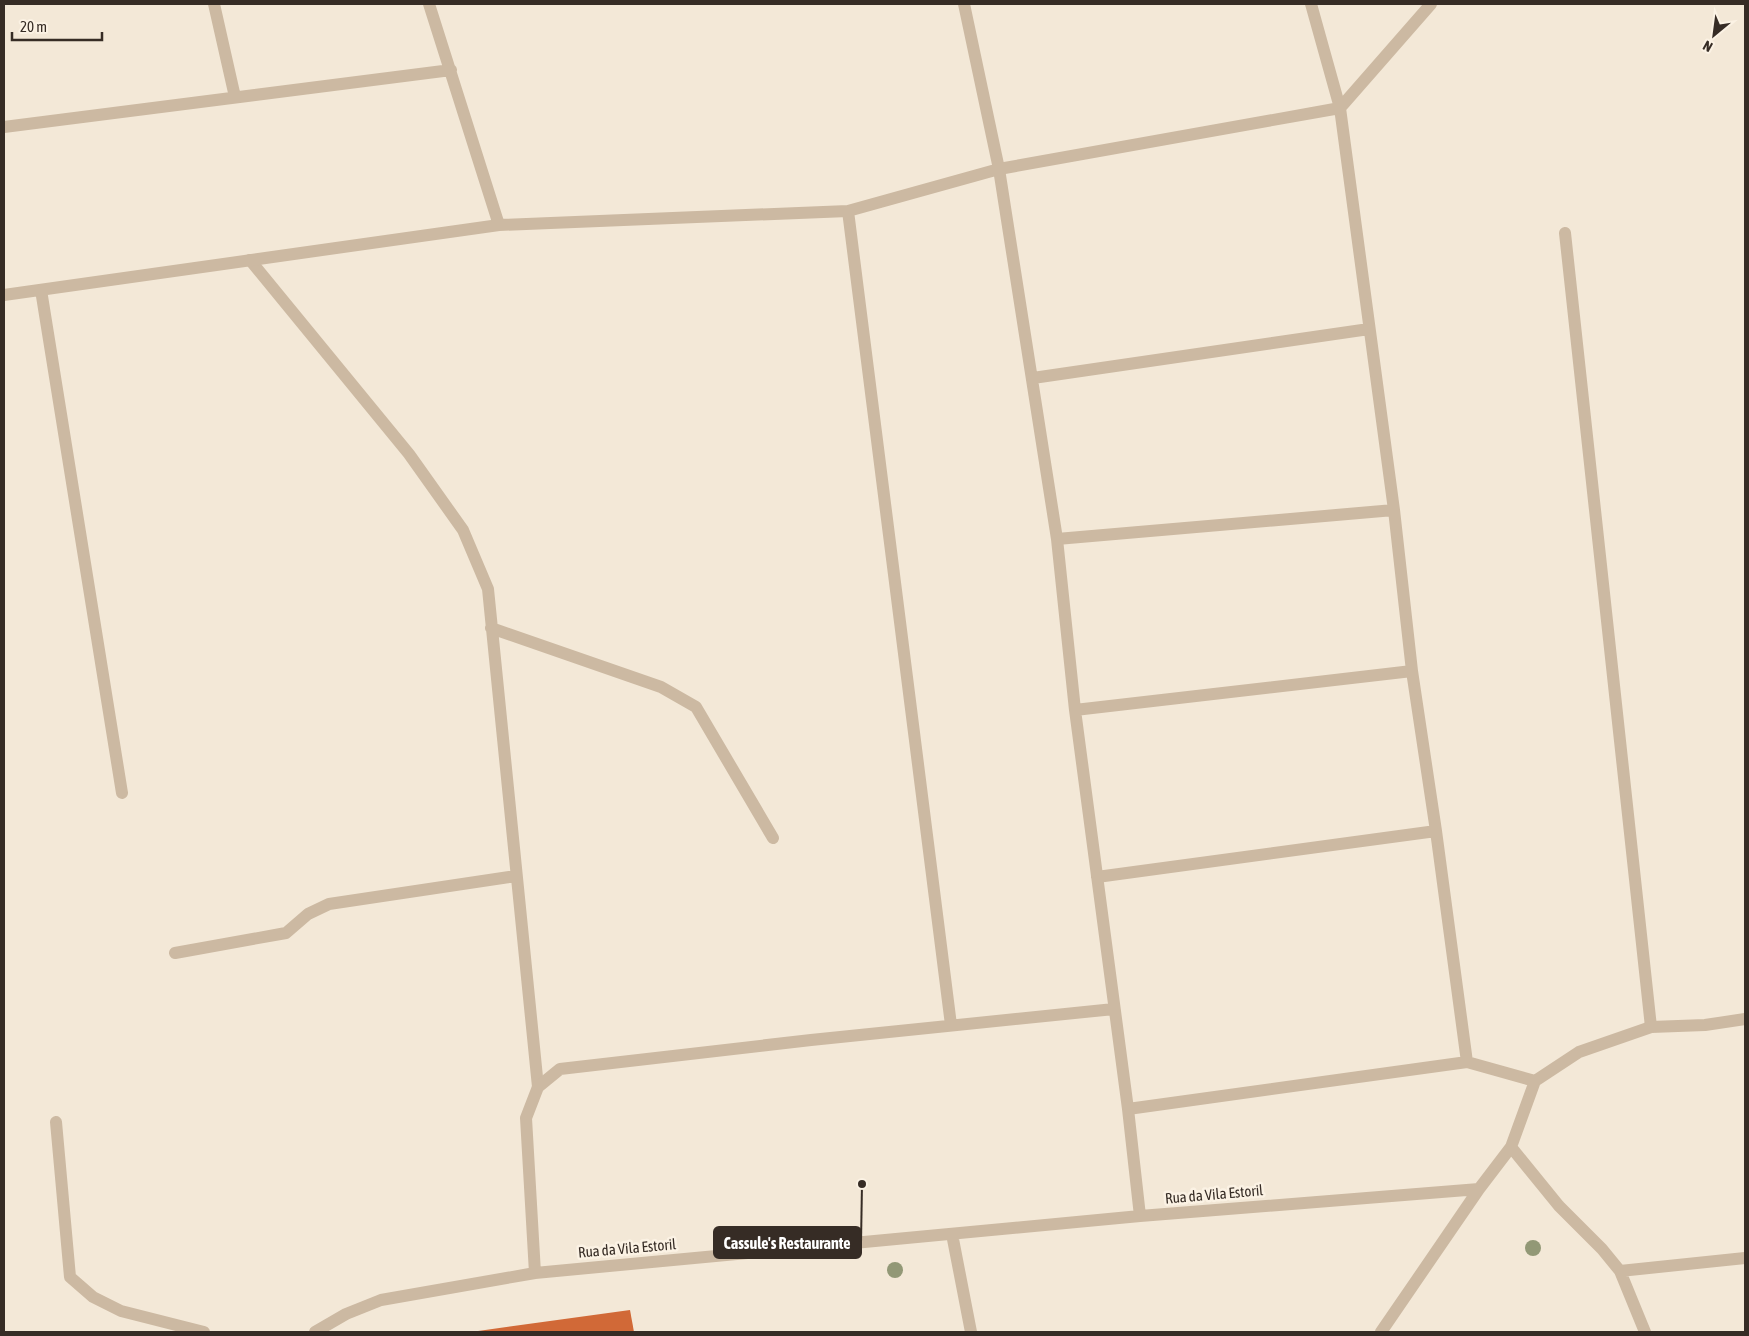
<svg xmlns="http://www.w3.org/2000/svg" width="1749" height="1336" font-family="'Asap Condensed',sans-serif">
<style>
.building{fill:#d16937}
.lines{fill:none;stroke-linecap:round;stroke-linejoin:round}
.service{stroke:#ccb9a2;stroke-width:12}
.minor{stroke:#ccb9a2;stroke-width:12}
.tree{fill:#929876}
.labels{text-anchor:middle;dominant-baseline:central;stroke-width:5;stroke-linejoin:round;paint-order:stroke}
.street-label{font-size:15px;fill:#362c25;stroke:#fbf2e4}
.leader{fill:none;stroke:#362c25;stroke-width:2}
.callout-dot{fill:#362c25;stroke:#fbf2e4;stroke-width:2}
.callout{fill:#362c25;stroke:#362c25;stroke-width:2}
.callout-label{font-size:16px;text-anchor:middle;font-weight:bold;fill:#fff}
</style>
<rect width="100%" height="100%" fill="#f3e8d7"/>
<!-- building -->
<path class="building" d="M630,1310L634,1332H478V1331Z"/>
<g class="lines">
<!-- service -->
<path class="service" d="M1565,233L1651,1027
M250,260L409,454L463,530L488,589L538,1087
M491,628L661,687L696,707L773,838
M175,953L286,933L308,914L329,904L516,876
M56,1122L70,1277L93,1297L121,1311L204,1332"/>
<!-- minor -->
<path class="minor" d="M214,4L235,97
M429,4L499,225
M964,4L999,169L1057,539L1075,710L1128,1109L1140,1216
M1311,4L1340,108L1394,510L1412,671L1436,831L1467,1062
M4,127L451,70
M848,211L951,1025
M41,290L122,793
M4,295L499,225L848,211L999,169L1340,108L1431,4
M1033,378L1369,329
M1057,539L1394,510
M1075,710L1412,671
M1097,877L1436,831
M1128,1109L1467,1062L1535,1081
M1511,1147L1559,1206L1602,1249L1620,1271L1745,1258
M952,1234L971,1332
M1620,1271L1645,1332
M535,1273L526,1118L538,1087L560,1069L811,1040L1114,1009
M315,1332L346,1314L381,1300L535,1273L1140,1216L1479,1189
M1381,1332L1479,1189L1511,1147L1535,1081L1579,1052L1651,1027L1705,1025L1745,1019"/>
</g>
<!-- trees -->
<g class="tree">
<circle cx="1533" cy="1248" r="8"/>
<circle cx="895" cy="1270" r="8"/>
</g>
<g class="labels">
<!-- street labels -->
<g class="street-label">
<text transform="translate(1214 1194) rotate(-5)">Rua da Vila Estoril</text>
<text transform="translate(627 1248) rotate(-5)">Rua da Vila Estoril</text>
</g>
</g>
<!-- callouts -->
<path class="leader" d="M862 1184L861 1243"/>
<circle class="callout-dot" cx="862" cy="1184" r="5"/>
<rect class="callout" x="714" y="1227" width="147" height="31" rx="5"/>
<g class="callout-label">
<text x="787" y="1249">Cassule's Restaurante</text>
</g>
<!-- border -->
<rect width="1749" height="1336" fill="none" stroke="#362c25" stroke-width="10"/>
<!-- north arrow -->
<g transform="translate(1714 35) rotate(209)" stroke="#fbf2e4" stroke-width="4" paint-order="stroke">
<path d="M0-4L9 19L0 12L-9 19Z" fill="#362c25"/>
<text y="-8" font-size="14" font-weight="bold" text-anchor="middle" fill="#362c25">N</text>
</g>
<!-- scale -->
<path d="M12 32v8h90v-8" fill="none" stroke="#362c25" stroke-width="2.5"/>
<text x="20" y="32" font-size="15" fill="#362c25" stroke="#fbf2e4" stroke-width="4" paint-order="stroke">20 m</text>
</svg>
